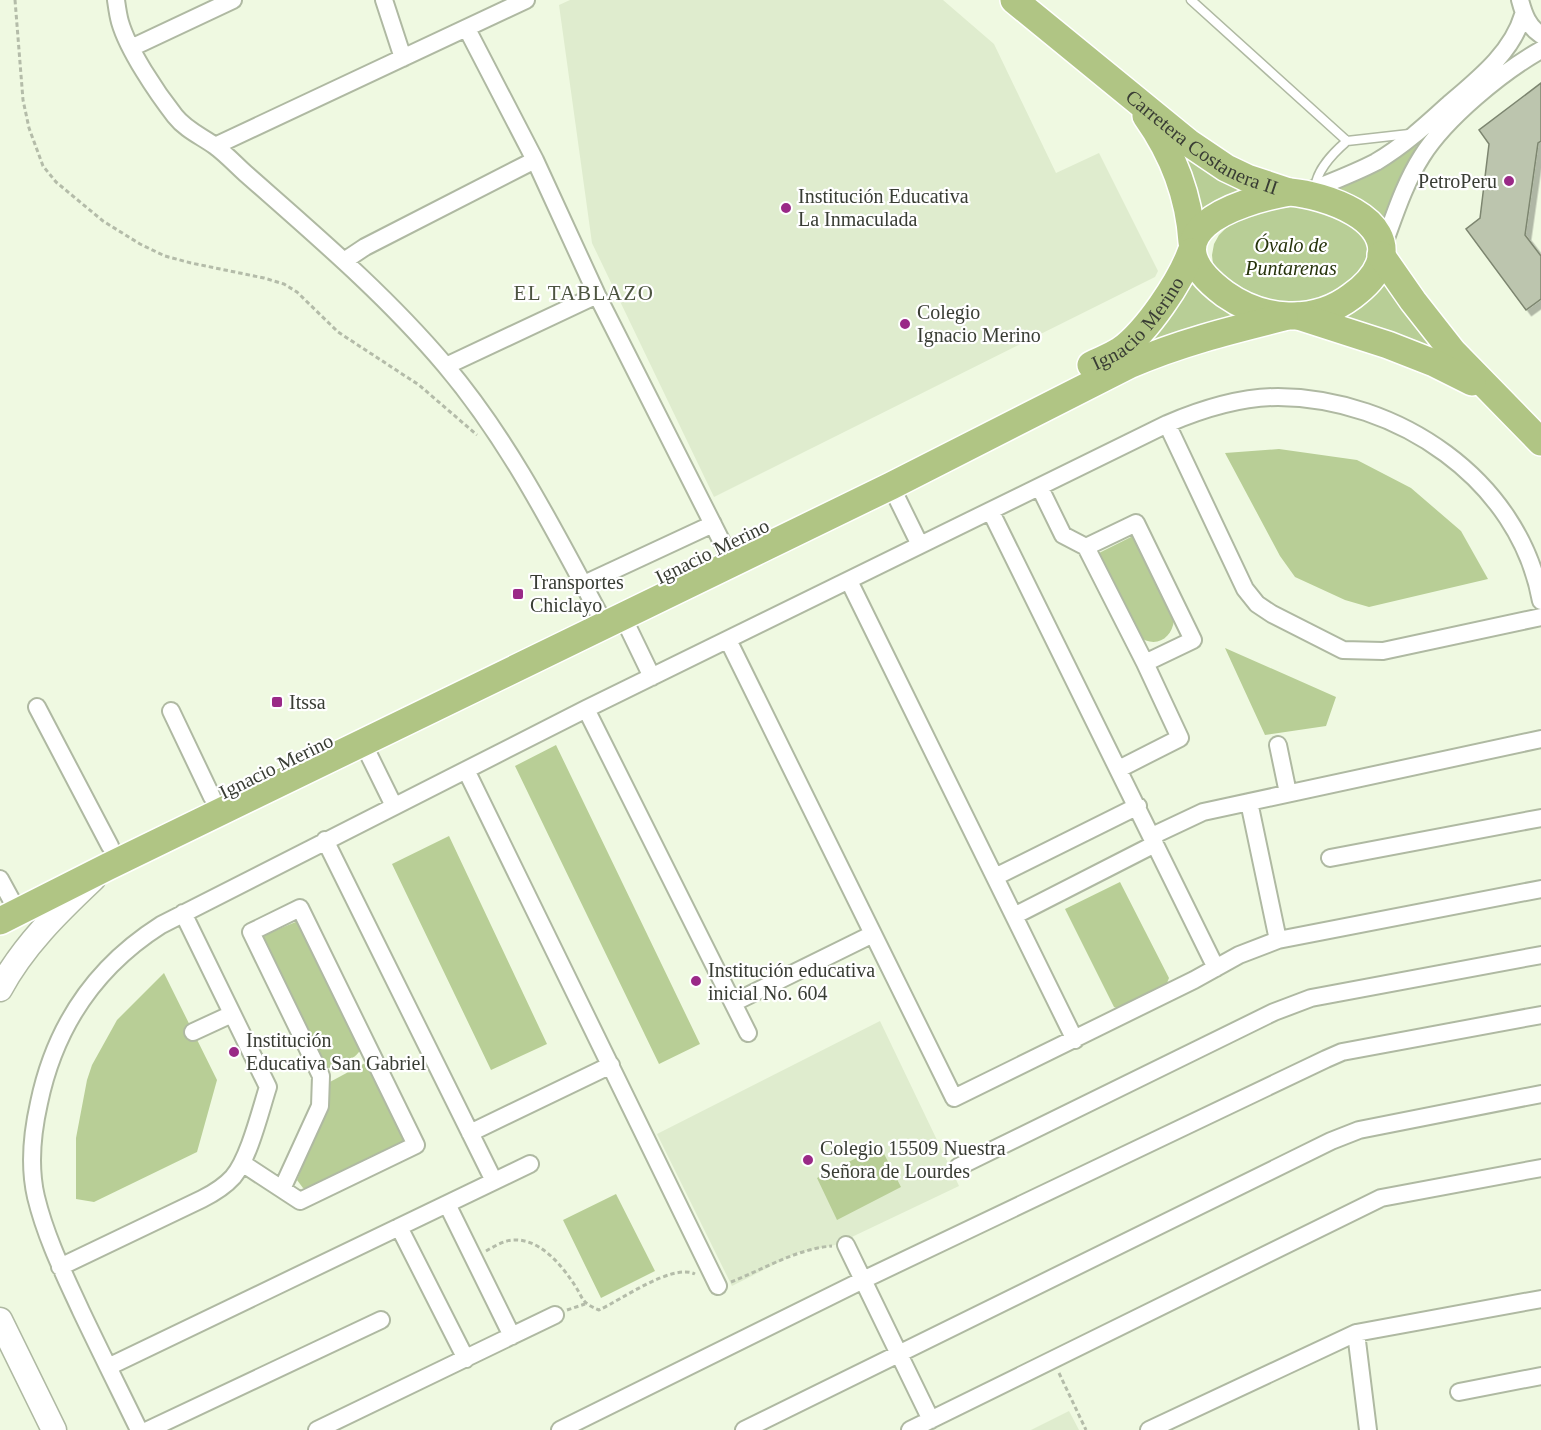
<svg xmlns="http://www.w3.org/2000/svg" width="1541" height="1430" font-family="'Times New Roman',serif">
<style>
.built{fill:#dfecce}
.green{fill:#b8ce96}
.building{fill:#bcc5ae;stroke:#7d8670;stroke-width:1.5;filter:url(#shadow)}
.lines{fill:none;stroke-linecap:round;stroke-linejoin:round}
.service-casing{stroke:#afb9a2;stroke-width:11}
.minor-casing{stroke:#afb9a2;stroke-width:20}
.secondary-casing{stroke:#afb9a2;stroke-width:27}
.primary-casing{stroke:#fff;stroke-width:30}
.path{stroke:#b4bca9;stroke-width:3;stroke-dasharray:4.5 3;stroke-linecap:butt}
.service{stroke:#fff;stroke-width:8}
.minor{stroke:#fff;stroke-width:16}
.secondary{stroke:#fff;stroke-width:24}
.primary{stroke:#b0c584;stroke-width:27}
.poi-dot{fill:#9a2987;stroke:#fff;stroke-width:2}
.labels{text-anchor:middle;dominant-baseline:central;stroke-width:4.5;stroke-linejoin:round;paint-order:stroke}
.street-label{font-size:20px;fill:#393d34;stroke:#fff}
.poi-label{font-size:20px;fill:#393d34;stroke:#fff;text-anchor:start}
.park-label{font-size:20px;font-style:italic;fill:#26330b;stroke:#fff}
.neighbourhood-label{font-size:21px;letter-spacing:1.5px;fill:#4c5440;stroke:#fff}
</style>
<defs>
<filter id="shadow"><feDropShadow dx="5.5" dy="5.5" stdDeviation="0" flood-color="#0004"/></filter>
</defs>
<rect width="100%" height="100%" fill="#eff9e1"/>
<!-- built -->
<path class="built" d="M570,0H943L994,44L1056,173L1099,153L1158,271L1155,277L714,497L592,243L559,5Z
M880,1021L959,1186L835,1245L797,1253L732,1286L657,1134Z
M1069,1411L1079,1430H1031Z"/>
<!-- green -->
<path class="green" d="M1170,135L1251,185L1201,218Z
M1416,143L1417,149L1384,229L1322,193Z
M1294,207C1319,210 1355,216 1366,242C1369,247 1371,254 1369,259C1366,270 1352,285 1346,294L1283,307L1237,293L1213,265L1212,255L1214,244L1219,235L1228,226L1241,219L1276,208Z
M1190,273L1236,314L1237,319L1136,347Z
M1386,281L1437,351L1342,316L1369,300L1382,283Z
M1279,449L1357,460L1411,488L1461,531L1488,579L1369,607L1345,600L1295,577L1280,556L1225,453Z
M1135,535L1174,620C1172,639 1155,649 1138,636L1097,554Z
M1225,648L1336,697L1326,726L1265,735Z
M556,745L700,1044L659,1064L515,766Z
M449,836L547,1044L491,1070L392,864Z
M1120,882L1169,978L1165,988L1121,1010L1114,1007L1065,909Z
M298,921L361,1049C355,1060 335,1069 323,1068L317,1046L262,936Z
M164,973L217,1080L197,1152L94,1202L76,1199V1138L87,1080L92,1065L117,1020Z
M367,1062L404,1141L312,1188H303L297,1180L329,1102L328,1083Z
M880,1146L901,1187L837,1220L817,1178Z
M616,1194L655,1271L601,1298L563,1220Z"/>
<!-- building -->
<path class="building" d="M1541,83V141L1538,143L1525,235L1541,256V299L1526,310L1466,229L1480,218L1489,144L1479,130Z"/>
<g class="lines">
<!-- service casing -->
<g class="service-casing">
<path id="service" d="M1191,0L1347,141
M1315,188C1317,169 1333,153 1347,141L1409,134"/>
</g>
<!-- minor casing -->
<g class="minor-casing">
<path id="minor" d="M116,0C117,7 118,15 120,22C128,50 157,93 175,116C186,130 201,136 215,146C226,154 235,164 245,173C314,234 385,294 445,365C511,443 556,534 604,623
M384,0L403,58
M1520,0C1524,15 1528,26 1541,35
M467,29L535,160L597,295L732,562
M131,48L233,0
M215,146L526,0
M1304,193C1328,183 1353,174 1376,162C1403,146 1425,126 1448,105C1477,80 1512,53 1523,15
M1382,249C1394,217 1404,184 1422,156C1446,118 1502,72 1541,50
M344,261L365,247L535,160
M446,366L597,295
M1167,424L1245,589L1257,604L1272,614L1343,650L1383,651L1541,617
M891,486L920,545
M1040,488L1063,535L1086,547L1145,663L1180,738L1119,769
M991,512L1216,968
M1086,547L1136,523L1193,640L1145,663
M849,581L1075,1040
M584,584L713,524
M622,615L652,677
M728,640L954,1098L1194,980L1239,955L1278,940L1541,889
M37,707L110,846
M586,709L748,1033
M171,711L212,797
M363,743L394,806
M1278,745L1288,793
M466,770L718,1286
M1249,802L1278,940
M1152,836L1203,812L1541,739
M325,840L494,1181
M1330,858L1541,818
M995,877L1138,806
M0,879L18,912
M1014,916L1155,844
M733,1003L873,934
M193,1032L232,1014
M470,1133L611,1065
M242,1163L300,1201L416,1145L300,908L251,932L321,1076L320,1106L282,1189
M958,1167L1274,1012L1311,998L1541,955
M447,1204L512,1336
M399,1227L466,1359
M846,1245L931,1420
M60,1267L202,1199C214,1193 224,1187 233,1177C249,1158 260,1112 268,1087L183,913
M1356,1333L1368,1430
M108,1367L530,1164
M1459,1392L1541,1376
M139,1430C120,1391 100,1351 81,1311C64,1274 46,1238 36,1197C29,1167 32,1134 39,1103C55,1026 95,967 161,925L586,709L1167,424C1202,409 1239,397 1278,397C1397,398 1519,479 1541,601
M148,1430L381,1320
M317,1430L555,1315
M560,1430L863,1280L1326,1059L1342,1052L1541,1015
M744,1430L1331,1141L1359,1130L1541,1094
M910,1430L1381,1198L1541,1168
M1149,1430L1356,1333L1541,1299"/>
</g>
<!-- secondary casing -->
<g class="secondary-casing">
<path id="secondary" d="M0,989C23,946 58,912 93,879
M0,1320L54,1430"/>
</g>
<!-- primary casing -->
<g class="primary-casing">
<g id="primary">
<path id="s1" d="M1014,0L1189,143L1226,168L1247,178L1289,192"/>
<path d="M1146,116C1173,154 1189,195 1192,242"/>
<path d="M1290,192C1323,195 1398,218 1379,265C1374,278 1363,288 1352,296C1314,325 1263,321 1225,294C1144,234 1233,202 1290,192Z"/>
<path d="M1381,255L1413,301L1453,352L1541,442"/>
<path d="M1298,316L1388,345L1434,363L1472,382"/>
<path id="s2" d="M1091,365C1101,360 1112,356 1121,350C1147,331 1180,282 1191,252"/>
<path d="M0,921L107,867L891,486L1129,365C1179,343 1232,330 1284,317"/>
</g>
</g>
<!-- path -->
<path class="path" d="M15,0L23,100L29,128L43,166L56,182L103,221L140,244L165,256L191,263L264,278L284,284L297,292L338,332L419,385L477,435
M486,1251C493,1247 503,1241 512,1240C539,1238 560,1263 574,1284C584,1299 580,1302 599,1310C621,1300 672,1263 695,1274
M731,1282C764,1269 796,1249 832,1246
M567,1310L585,1304
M1059,1373L1086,1430"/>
<!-- service -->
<use href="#service" class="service"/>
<!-- minor -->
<use href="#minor" class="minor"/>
<!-- secondary -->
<use href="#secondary" class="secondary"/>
<!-- primary -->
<use href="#primary" class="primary"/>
</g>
<!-- markers -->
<g class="poi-dot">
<circle cx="1509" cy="181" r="6"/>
<circle cx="786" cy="208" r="6"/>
<circle cx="905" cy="324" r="6"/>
<rect x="512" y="588" width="12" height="12" rx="3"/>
<rect x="271" y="696" width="12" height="12" rx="3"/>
<circle cx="696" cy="981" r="6"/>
<circle cx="234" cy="1052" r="6"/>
<circle cx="808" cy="1160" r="6"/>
</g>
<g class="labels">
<!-- street labels -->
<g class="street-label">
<text stroke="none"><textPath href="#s1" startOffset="237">Carretera Costanera II</textPath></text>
<text stroke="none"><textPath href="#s2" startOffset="64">Ignacio Merino</textPath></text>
<text transform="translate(712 551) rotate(-26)">Ignacio Merino</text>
<text transform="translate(276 766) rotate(-26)">Ignacio Merino</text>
</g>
<!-- poi labels -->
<g class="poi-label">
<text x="1497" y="181" text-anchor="end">PetroPeru</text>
<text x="798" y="196">Institución Educativa<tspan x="798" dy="23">La Inmaculada</tspan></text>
<text x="917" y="312">Colegio<tspan x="917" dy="23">Ignacio Merino</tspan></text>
<text x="530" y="582">Transportes<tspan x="530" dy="23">Chiclayo</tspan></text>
<text x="289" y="702">Itssa</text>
<text x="708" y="970">Institución educativa<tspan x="708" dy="23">inicial No. 604</tspan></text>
<text x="246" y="1040">Institución<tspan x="246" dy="23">Educativa San Gabriel</tspan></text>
<text x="820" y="1148">Colegio 15509 Nuestra<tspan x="820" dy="23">Señora de Lourdes</tspan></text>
</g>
<!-- park labels -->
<g class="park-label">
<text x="1291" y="245">Óvalo de<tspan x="1291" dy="23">Puntarenas</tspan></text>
</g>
<!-- neighbourhood labels -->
<g class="neighbourhood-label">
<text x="584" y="293">EL TABLAZO</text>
</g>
</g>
</svg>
